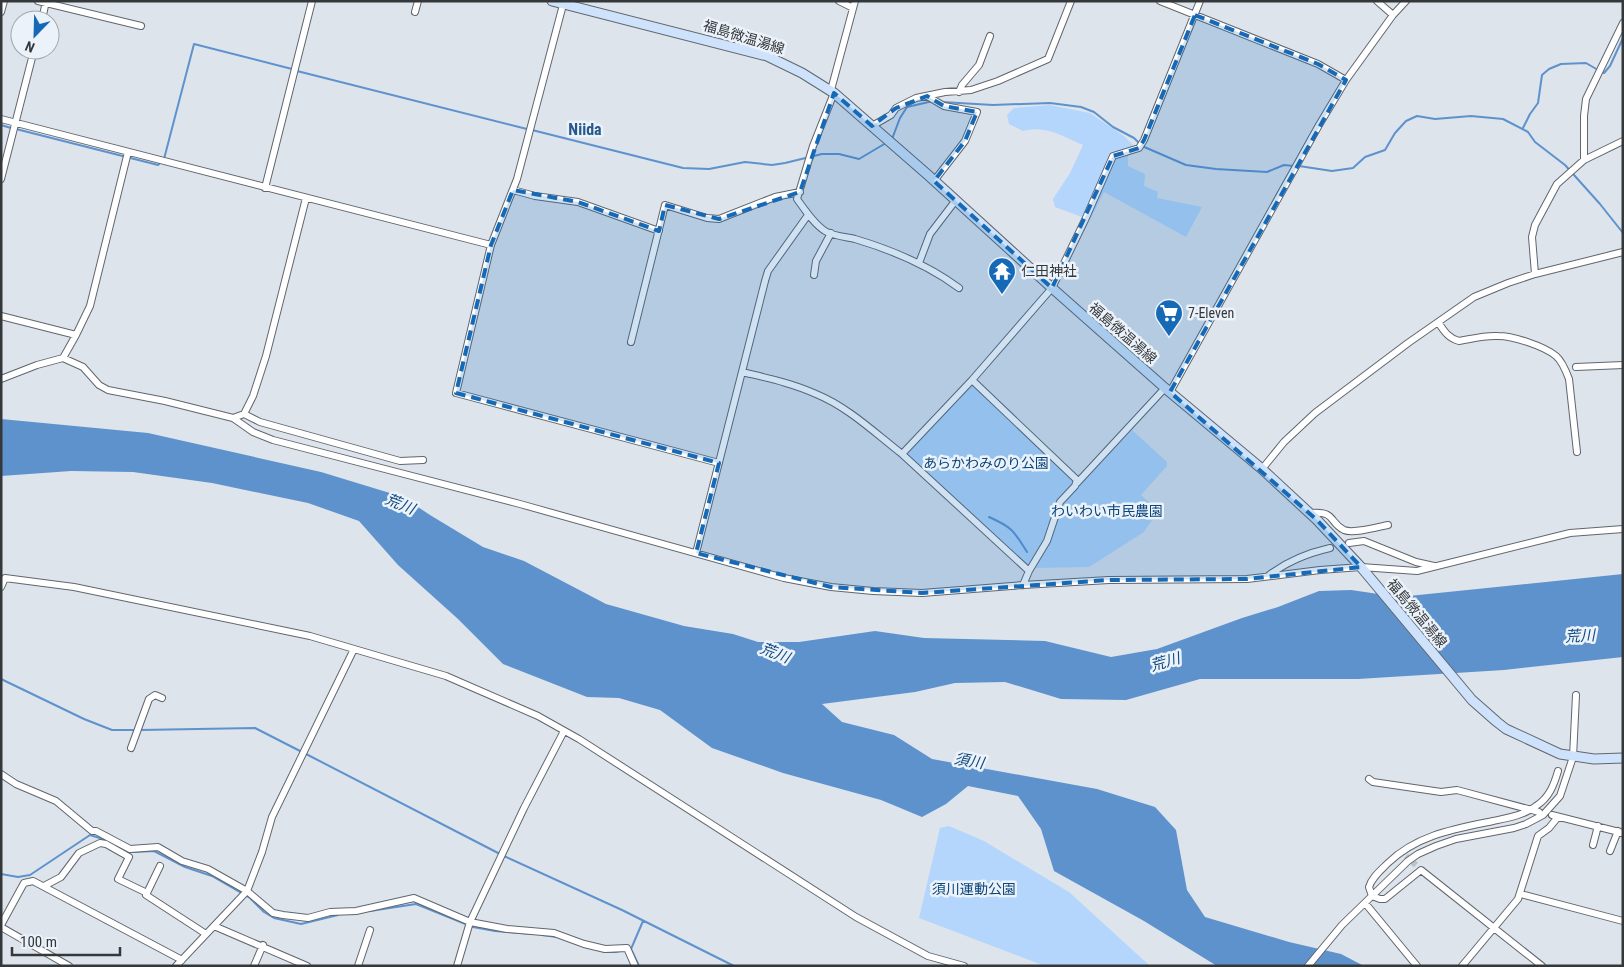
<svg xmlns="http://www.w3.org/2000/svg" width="1624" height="967" font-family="'Roboto Condensed','Noto Sans JP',sans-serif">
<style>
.green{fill:#b4d6fc}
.water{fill:#5d92cd}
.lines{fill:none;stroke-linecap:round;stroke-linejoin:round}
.stream{stroke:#5d92cd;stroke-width:2}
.street-tunnel{stroke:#bcc2c9;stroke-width:6;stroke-dasharray:6 3;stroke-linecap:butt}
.street-casing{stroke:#61666d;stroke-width:8}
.secondary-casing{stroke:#61666d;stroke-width:11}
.street{stroke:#fff;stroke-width:6}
.secondary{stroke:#cee3fb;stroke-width:9}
.marked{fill:#1669b7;fill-opacity:0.2;stroke:#1669b7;stroke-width:4;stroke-dasharray:10 6;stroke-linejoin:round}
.labels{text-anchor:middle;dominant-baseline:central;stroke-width:5;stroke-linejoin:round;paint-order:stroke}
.street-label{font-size:14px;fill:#35383b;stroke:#ebf2f9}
.poi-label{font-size:14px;fill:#35383b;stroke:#ebf2f9;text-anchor:start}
.park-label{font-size:14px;fill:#0a457b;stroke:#ebf2f9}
.water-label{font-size:15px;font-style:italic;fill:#0f487f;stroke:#ebf2f9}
.quarter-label{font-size:16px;font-weight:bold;fill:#27588b;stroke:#ebf2f9}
</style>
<rect width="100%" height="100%" fill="#dee4ec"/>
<!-- green -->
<path class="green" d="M1050,105L1090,113L1124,136L1135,147L1128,156V166L1145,174L1144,186L1158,192L1157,198L1202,207L1186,237L1104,192L1090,220L1055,207L1053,199L1070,173L1083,145C1061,136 1047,125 1023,131L1009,124L1007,115L1014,108Z
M971,382L1075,480V483L1057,502L1046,538L1029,568L904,454Z
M1132,430L1167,462V466L1141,495L1158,511L1144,532L1089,567L1036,568L1035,565L1062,504Z
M949,826L984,841L1069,892L1150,966H1045L919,918L940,828Z"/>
<!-- water -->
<path class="water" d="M1,419L148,433L321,472L403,497L430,515L483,547L524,561L606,604L684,626L733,634L758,642H799L875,631L924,638L1045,641L1111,657L1157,649L1242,618L1278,607L1319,591L1351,590L1399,597L1623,574V657L1504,670L1358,679H1200L1126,700L1061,699L1005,682L955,683L915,692L822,704L842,722L894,735L932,759L1097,789L1155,807L1176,830L1187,890L1205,917L1289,942L1341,954L1364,966H1217L1144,921L1054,871L1041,829L1018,796L968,786L946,804L922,817L881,800L783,773L712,748L660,710L619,698L587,697L503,664L458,619L398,565L359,521L308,503L212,483L133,472L71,471L1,476Z"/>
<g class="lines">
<!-- stream -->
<path class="stream" d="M297,71L527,129
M1602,72L1604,73L1610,66L1623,38
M942,102L993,105L1050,103L1081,107L1094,112L1113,127L1134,138L1142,146L1186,165L1216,169L1267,172L1284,165L1294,166
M1,125L11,128
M1523,128L1530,114L1538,103L1542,75L1549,69L1561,64L1586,63L1598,70
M16,129L158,165L161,162
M532,130L683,168L709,169L745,162L772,165L785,163L822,154H839L859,159L886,143
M892,139L900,118L907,107L933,101
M164,159L194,44L292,69
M1299,166L1332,171L1353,168L1365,157L1385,150L1395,133L1406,121L1417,116L1435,119L1471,116L1503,119L1528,132L1535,142L1565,165L1600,204L1623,233
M989,517C1012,527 1014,531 1027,552
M1,679L84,719L112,730H135
M140,730L255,728L302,752
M306,754L500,854
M133,852L154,851L185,867L212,876L250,898L264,912L274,918L301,924L338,915
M504,856L622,910L734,966
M1,874L18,877L30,875L90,835L106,840
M370,911L416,904L473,927L495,931L532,934
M542,935L557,937
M604,952H615L631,949
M639,966L631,949L643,921"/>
<!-- street-tunnel -->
<path class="street-tunnel" d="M1406,856L1416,865"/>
<!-- street casing -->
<g class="street-casing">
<path id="street" d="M38,1L141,26
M564,1L517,179L491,245L456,393L719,463
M839,1L853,8
M1160,1L1318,64L1346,80
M1377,1L1393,15
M1,12L4,1
M415,12L418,1
M42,20L46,1
M831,90L855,1
M959,92L962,85L979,65L990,36
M834,93L813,146L797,199C805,210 814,224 825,231C833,236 846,237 855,239C892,250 928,265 959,288
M927,96L944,106L977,112L965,141L934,181
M1,119L491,245
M872,126L891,115L896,108L916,98L945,92L971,90L998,81L1048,59L1071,1
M1584,160V116L1586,99L1623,23
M1,179L34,50
M265,188L312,1
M513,190L535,196L578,202L659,231
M919,263L930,234L956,200
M1535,274L1532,237L1535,225L1557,184L1584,160L1623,141
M814,275L816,261L831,233
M1,316L76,335L63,358
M1438,322C1444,331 1448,338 1459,341C1471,339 1485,335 1498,336C1513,336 1544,346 1556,356C1562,361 1566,371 1569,379L1577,452
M76,335L90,306L128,152
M631,342L665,205L707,218L719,219L775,197L800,192
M1576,367L1623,365
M742,372C767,378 792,383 816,394C848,407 875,433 902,454
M1,379L37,365L63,358L83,367L99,385L108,390L165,401L233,418L253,432L273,440L520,504L784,578L831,587L873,591L922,593L1023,585L1109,580L1247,579L1320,570L1361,567L1417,571L1570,533L1623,529
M972,380L1077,480L1075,486L1060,502L1047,541L1029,571
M1170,392L1319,125L1346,80L1393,15L1406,1
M244,414L253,396L266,356L306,198
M233,418L244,414L260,422L400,461L423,460
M1262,469L1284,442L1315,413L1408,343L1474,297L1508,283L1535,274L1623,252
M1077,483L1165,388
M1310,513C1337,511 1328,522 1344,530C1353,534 1378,527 1388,525
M1349,543L1364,541L1416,562L1434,566
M696,553L765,281L768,271L808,215
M1268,576C1286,562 1308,553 1330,548
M1023,585L1029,571L902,454L972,380L1052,288L1085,220L1113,156L1139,148L1144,140L1200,1
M1,587L5,578L74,587L310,636L446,676L538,716L579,739L856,917L928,956L964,966
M131,748L149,699L155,695L162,698
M1,774L16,784L56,801L92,831H96L130,849L158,847L182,861L208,869L247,891L273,913L283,915L308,918L330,912L356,911L414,898L470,922L507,929L554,933L584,944L605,949L627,948L635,966
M1369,779L1373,782L1441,792L1457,790L1539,812
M1552,815L1623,833
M1593,845L1598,826
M1610,851L1618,831
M160,866L146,895L206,934
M44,886L61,877L79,853L100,843L106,844L129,857L118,879L147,893
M1521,894L1623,921
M1365,903L1417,966
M1,925L24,883L33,881L182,960
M214,926L307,966
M1,927L69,966
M176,966L247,891L262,852L272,817L354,649
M254,966L263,945
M358,966L370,930
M457,966L470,922L524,808L564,731
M1308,966L1342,925L1408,861L1418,854L1436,846L1456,839L1514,828L1526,824L1543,815L1560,796L1573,757L1576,695
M1462,966L1518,899L1538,836L1549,828L1558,817
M1542,966L1421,870L1385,899H1380L1372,896L1369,887C1372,877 1381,870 1388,863C1417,835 1454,829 1493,821C1507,818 1525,815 1536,806C1549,798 1554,785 1558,771"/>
</g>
<!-- secondary casing -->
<g class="secondary-casing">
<path id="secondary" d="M552,1L767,56L802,73L834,93L928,175L1052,288L1165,388L1262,469L1317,520L1361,567L1472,700L1497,722L1506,729L1560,754L1594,759L1623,758"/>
</g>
<!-- street -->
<use href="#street" class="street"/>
<!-- secondary -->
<use href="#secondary" class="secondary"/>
</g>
<!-- marked area -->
<path class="marked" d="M1195,15L1318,64L1346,80L1170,392L1317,520L1361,567L1247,579L1109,580L922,593L831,587L696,553L719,463L456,393L491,245L513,190L578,202L659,231L665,205L719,219L800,192L834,93L872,126L896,108L927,96L944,106L977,112L965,141L934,181L1052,288L1113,156L1139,148L1144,140Z"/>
<!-- icons -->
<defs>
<g id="temple-pin" transform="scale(1.4375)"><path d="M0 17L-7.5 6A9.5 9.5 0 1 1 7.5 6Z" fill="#1669b7" stroke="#ebf2f9"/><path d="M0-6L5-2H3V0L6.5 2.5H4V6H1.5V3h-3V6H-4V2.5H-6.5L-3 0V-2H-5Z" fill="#fff"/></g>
<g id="supermarket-pin" transform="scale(1.4375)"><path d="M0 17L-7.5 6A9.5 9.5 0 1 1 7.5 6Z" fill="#1669b7" stroke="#ebf2f9"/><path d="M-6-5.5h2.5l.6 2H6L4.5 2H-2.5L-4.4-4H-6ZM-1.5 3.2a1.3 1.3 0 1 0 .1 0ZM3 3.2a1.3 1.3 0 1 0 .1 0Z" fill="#fff"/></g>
</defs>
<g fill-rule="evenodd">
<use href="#temple-pin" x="1002" y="271"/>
<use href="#supermarket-pin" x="1169" y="313"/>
</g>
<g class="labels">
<!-- street labels -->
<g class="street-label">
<text transform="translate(744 37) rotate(17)">福島微温湯線</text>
<text transform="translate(1123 333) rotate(41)">福島微温湯線</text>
<text transform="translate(1417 613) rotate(50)">福島微温湯線</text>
</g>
<!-- poi labels -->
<g class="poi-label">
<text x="1021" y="271">仁田神社</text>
<text x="1188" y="313">7-Eleven</text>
</g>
<!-- park labels -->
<g class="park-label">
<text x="986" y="463">あらかわみのり公園</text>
<text x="1107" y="511">わいわい市民農園</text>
<text x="974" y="889">須川運動公園</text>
</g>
<!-- water labels -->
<g class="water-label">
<text transform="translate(400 504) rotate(22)">荒川</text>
<text transform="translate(1580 636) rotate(-3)">荒川</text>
<text transform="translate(775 653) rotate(21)">荒川</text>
<text transform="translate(1165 662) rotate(-16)">荒川</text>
<text transform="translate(969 761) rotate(9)">須川</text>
</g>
<!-- quarter labels -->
<g class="quarter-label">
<text x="585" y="129">Niida</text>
</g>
</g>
<!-- border -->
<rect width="1624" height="967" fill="none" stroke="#35383b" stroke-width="5"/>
<!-- north arrow -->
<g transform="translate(35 35) rotate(203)"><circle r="24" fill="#ebf2f9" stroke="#a2a8ad"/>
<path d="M0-4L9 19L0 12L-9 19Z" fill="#1669b7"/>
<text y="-8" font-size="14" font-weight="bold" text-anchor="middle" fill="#35383b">N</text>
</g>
<!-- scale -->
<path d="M12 947v8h108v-8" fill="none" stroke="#35383b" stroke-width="2.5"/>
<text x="20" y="947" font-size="15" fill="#35383b" stroke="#ebf2f9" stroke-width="4" paint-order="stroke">100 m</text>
</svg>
